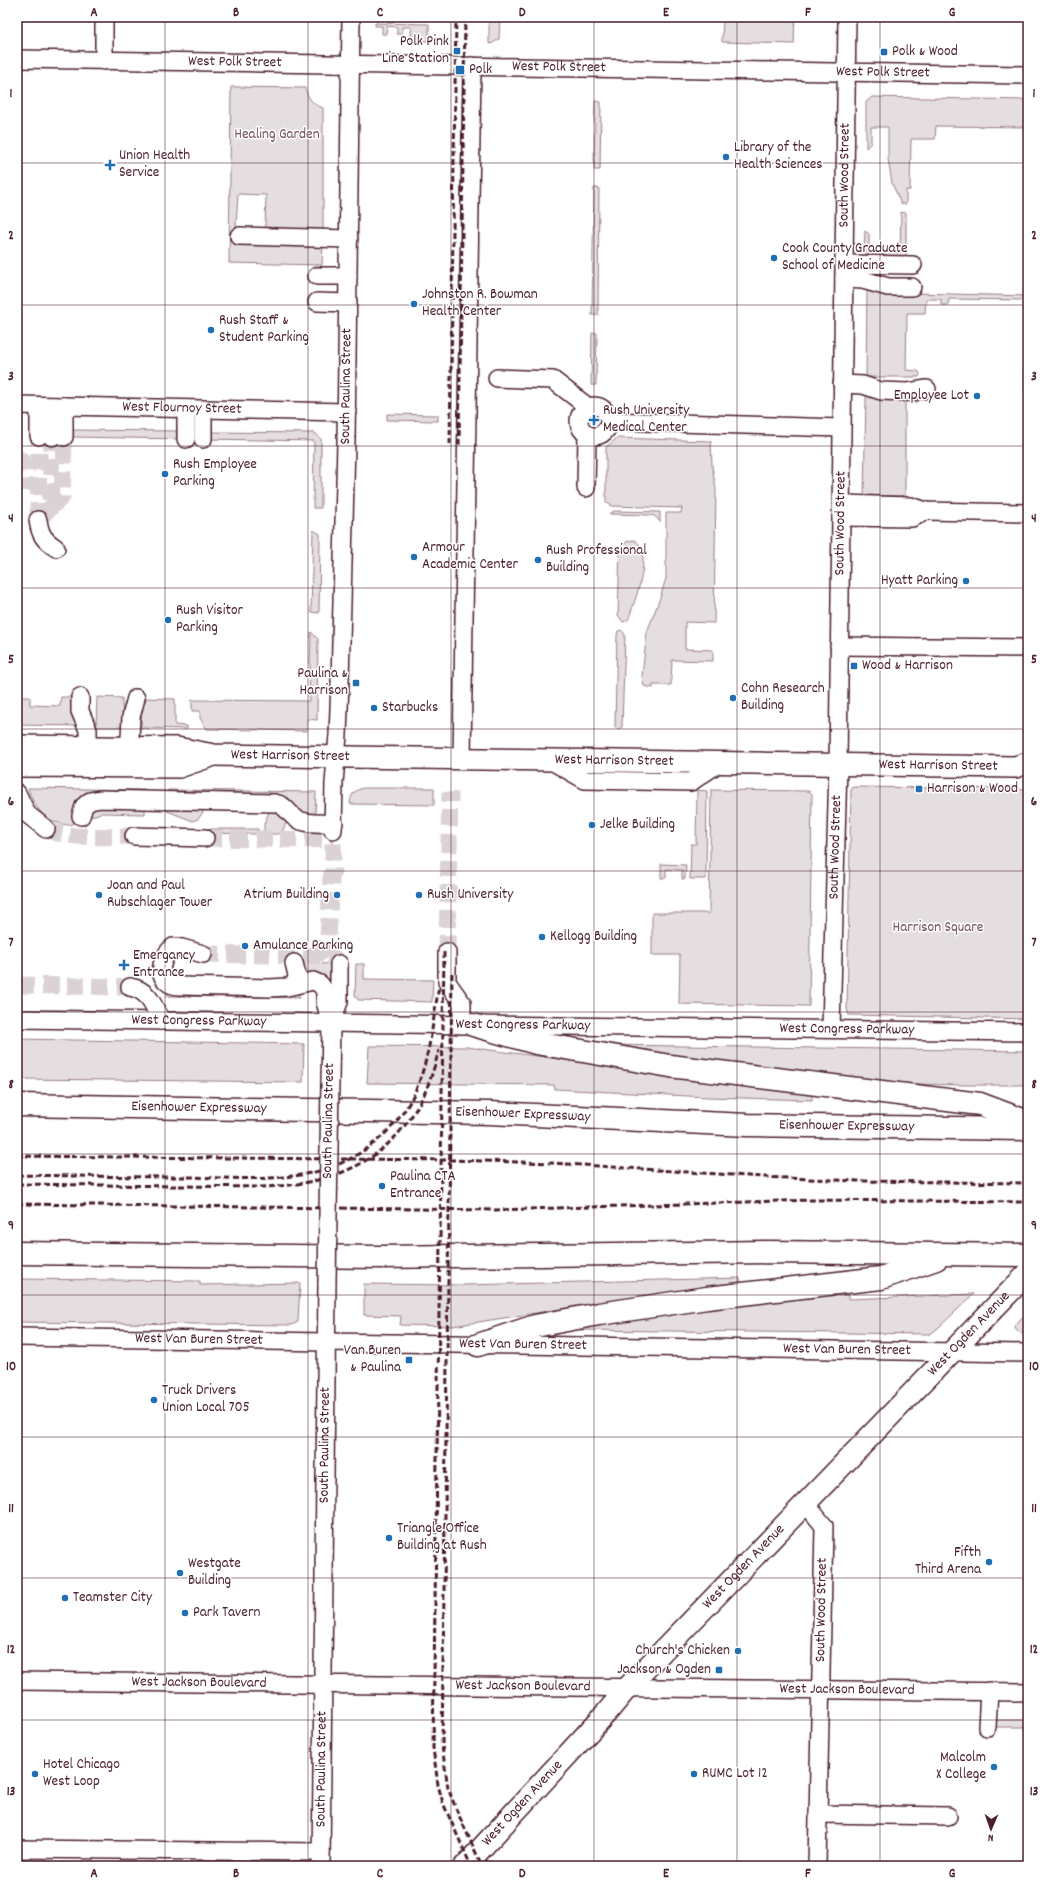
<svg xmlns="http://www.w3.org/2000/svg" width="1045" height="1883" font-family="Dekko,sans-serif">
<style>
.green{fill:#e5dee0;stroke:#987e86}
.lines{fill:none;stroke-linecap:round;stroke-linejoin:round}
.minor-tunnel{stroke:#dbd2d5;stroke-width:17;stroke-dasharray:17 8;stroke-linecap:butt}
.minor-casing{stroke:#4a1f2b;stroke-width:20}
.major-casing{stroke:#4a1f2b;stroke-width:24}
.highway-casing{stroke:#4a1f2b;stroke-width:25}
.minor{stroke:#fff;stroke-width:17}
.major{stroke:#fff;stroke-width:21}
.highway{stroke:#fff;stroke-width:22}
.rail{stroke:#4a1f2b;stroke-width:3;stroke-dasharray:6 3;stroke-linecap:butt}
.minor-bridge-casing{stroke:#4a1f2b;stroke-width:20;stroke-linecap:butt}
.minor-bridge{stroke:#fff;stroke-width:17}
.grid{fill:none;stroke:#4a1f2b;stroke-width:1;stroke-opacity:0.55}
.poi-dot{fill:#1f6fb2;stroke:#fff;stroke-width:1.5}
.labels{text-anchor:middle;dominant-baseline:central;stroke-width:3;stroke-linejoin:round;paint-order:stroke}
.poi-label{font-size:15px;fill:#4a1f2b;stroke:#fff;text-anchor:start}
.street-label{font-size:15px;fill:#4a1f2b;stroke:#fff}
.park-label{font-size:15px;fill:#714f58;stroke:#fff}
.neatline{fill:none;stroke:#4a1f2b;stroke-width:1.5}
.grid-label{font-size:13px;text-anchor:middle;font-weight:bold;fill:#4a1f2b}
</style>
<rect width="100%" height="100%" fill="#fff"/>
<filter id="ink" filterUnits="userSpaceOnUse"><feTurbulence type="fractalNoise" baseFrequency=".025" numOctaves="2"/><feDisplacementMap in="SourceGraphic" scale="8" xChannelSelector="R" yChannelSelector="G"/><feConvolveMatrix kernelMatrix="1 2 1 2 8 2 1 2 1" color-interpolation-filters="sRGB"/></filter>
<g filter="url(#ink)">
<!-- green -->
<path class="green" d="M489,17H500L499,39L493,43L489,44Z
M723,17H795L794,44L722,42Z
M375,23L429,24V41H411V27H402V34H397V27L387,26L386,34H382V26H375Z
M231,87L305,88C308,99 313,104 323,108V231L265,229L266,195L238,194L235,242L323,243L322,265L229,263Z
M872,97L1027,100L1028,127L936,126L935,139H911L910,190H906V204H901L892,183L888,159V127H871V143L866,148V102Z
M595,101L601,102L600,170H594Z
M594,188H599L598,315H592Z
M901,212L906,213V258L867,256L864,251L865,231L869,234V252H900Z
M867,290L913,293L1028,296V391L1025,388V300L949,299L948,305H941V299H926L925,313H907L906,370L918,371L920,373L919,377H866Z
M592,333H597L596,385H591Z
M868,395L919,398L918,402H905V495L900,496L864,495L866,397Z
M387,414L438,415V421L387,420Z
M72,430L181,431V439L72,437Z
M206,432L315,433L321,439V508H313L314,441L206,439Z
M617,438L711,441L712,466L716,489L714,623L685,622V649L713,650V661L672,660L671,685H653V688L644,686L642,676L647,632L660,598L666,578V513H681L682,508L611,506V504L606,503V447Z
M614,511L660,512V522L655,516L650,515L609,514Z
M313,530L320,534L319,613L311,612Z
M634,540C655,550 634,604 628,620L623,622L618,615L620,547L628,541Z
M621,630L625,634L622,727L618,729L615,728V724L617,635L618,631Z
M311,632L318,639L317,720L307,719V731L207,729L200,718V711H192V700L309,701Z
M17,697H30V705L60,706L61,697H75L80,726L17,725Z
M97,697L122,698L123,727H96Z
M142,698L175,699V725L187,726V729L141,728Z
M853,787L1028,789V1019L849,1015L847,1009L851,790Z
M28,788L145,790V794H92L75,815L74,823C70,826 67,825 62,824C43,820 33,805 28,788Z
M364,788H434V805L350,804C351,794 354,790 364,788Z
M168,790L316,792L315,815L311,816L168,795Z
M697,790L707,791L706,879H690L691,844H696Z
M711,790L809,791L812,794L809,1006L679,1004L680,955H652V913H709Z
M93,805H145V814L101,813L89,817Z
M168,805L203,807L204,811L198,819L193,821L167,811Z
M274,809L287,821L282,832L278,834H264V824L270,810Z
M197,829H258V834L209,833Z
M661,864L686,865L685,879H682V870L666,869V878H661Z
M299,963L332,964L334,990L303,975Z
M356,964H364V979L433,980L432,1002L358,1000L355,995Z
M167,992L285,994L297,992L300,998L167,996Z
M17,1039L304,1044L303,1082L17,1079Z
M613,1045L1028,1051V1085C974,1085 919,1086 865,1080C780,1072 696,1060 613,1045Z
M369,1046L467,1047L812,1092V1100L707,1097L555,1089L554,1085L367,1083Z
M740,1278L741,1286L589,1306L586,1305L453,1326L400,1325L401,1316L364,1315V1284L464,1285Z
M17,1279L200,1281V1285L300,1283L298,1322L292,1325L17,1322Z
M974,1294L937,1329L930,1334L580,1330L579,1326L796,1295H849V1299Z
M1028,1311V1335C1022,1335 1017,1331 1014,1326Z
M993,1720H1028V1727H993Z"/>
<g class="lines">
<!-- minor-tunnel -->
<path class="minor-tunnel" d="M17,459L21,460L27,470V491
M50,508L62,497L64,437
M38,520L50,508L52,437
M38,520L39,436
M46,829C69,840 109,836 134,836
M205,838L333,840
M447,952L450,792
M203,954L327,956L334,958L339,964
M316,956L322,951L328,938L331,878L333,870V830
M17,985L130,987"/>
<!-- minor casing -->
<g class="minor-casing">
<g id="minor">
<path id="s1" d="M17,59L1028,75"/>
<path d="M104,61V17"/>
<path d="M239,236L349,239"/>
<path d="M844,264L913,265"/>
<path d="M317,276H348"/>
<path d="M844,279L863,280L888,287H912"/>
<path d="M317,302L348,303"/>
<path d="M497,378L553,380L588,407"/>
<path d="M842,384L863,385L881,391L908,392L927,389"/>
<path id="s2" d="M17,405L347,412"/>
<circle cx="594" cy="421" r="15"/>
<path d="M186,409V439"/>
<path d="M203,410V439"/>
<path d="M609,421L841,428"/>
<path d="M39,436V406"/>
<path d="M52,437V406"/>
<path d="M64,437V406"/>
<path d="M586,488L587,435"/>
<path d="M841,504L911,506L926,511L1028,513"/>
<path d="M841,517L912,518L926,511"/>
<path d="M38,520C40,535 44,540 56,548"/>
<path d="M839,646L1028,648"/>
<path d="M80,697V711L88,730V759"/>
<path d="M462,758L472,66"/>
<path d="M129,760L131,717L136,698"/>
<path d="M550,760L585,780L691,782L719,763"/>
<path d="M17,793L27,814L46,829"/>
<path d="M81,816L84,806L90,801L100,799L275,803C285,805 287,811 295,818C305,825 322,823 334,823"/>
<path id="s3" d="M333,830L334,783L338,735L340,682L346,443L351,17"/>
<path d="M134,836L205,838"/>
<path d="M447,952V982L462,1003V1025"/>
<path d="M203,954L182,948L173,947C158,960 155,985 180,986L269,988L287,987L313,981L320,984L325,991V1002L331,1023L330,1082"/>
<path d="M294,963L297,975L295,985"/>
<path d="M130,987C149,990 154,1006 161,1021"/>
<path id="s4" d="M17,1019L1028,1032"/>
<path d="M331,1023L339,1002V964"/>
<path id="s5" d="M831,1029L838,765L847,17"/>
<path id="s6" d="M17,1337L1028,1353"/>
<path d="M806,1504L824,1526L817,1866"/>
<path id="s7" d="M17,1681L1028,1692"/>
<path d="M987,1727L989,1691"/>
<path d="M818,1814L948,1816"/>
<path d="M17,1849L321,1852"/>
<path id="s8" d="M321,1866L327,1283"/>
</g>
</g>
<!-- major casing -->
<g class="major-casing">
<g id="major">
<path id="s9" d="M17,746L177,748L214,755L1015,767L1028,763"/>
<path d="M17,766L179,767L211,756"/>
<path id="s10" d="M465,1866L608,1711L628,1687L1028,1273"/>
</g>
</g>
<!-- highway casing -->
<g class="highway-casing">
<g id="highway">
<path d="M473,1025L536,1043L670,1066L980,1104L1028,1122"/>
<path id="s11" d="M17,1105L490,1113L747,1125L1028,1129"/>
<path d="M17,1253L379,1257L767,1252L1028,1255"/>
<path d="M478,1345L535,1326L599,1314L707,1298L881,1278L936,1259"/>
</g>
</g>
<!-- minor -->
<use href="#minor" class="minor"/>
<!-- major -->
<use href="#major" class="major"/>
<!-- highway -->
<use href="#highway" class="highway"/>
<!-- rail -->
<path class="rail" d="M450,444L456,17
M459,445L465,17
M444,952L433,1748L438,1785L443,1803L471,1866
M452,973L442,1746L448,1788L456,1809L482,1866
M17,1156L451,1160L552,1163L763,1177L859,1181L1028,1183
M17,1175C74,1176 132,1177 189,1177C236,1178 287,1183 332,1167C363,1155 391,1133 408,1105C429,1070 432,1025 439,986
M17,1184L261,1187C328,1185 384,1166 419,1104C429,1087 434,1068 439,1050
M17,1204L495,1210L811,1200L1028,1202"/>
<!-- minor-bridge casing -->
<g class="minor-bridge-casing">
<path id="minor-bridge" d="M327,1283L330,1082"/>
</g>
<!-- minor-bridge -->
<use href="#minor-bridge" class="minor-bridge"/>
</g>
</g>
<!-- grid -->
<path class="grid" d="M165,17V1866M308,17V1866M451,17V1866M594,17V1866M737,17V1866M880,17V1866M17,163H1028M17,305H1028M17,446H1028M17,588H1028M17,729H1028M17,871H1028M17,1012H1028M17,1154H1028M17,1295H1028M17,1437H1028M17,1578H1028M17,1720H1028"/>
<!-- markers -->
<g class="poi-dot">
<rect x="453" y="47" width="8" height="8" rx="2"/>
<rect x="880" y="48" width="8" height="8" rx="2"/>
<rect x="455" y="65" width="10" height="10" rx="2"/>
<circle cx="726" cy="157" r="4"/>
<path d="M108 159h4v4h4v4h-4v4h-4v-4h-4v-4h4z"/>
<circle cx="774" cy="258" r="4"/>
<circle cx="414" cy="304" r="4"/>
<circle cx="211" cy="330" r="4"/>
<circle cx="977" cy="396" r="4"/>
<path d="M592 414h4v4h4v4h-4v4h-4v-4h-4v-4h4z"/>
<circle cx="165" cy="474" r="4"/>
<circle cx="414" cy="557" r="4"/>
<circle cx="538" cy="560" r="4"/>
<circle cx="966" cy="581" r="4"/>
<circle cx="168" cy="620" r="4"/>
<rect x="850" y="662" width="8" height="8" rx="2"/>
<rect x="352" y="679" width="8" height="8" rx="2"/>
<circle cx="733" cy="698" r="4"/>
<circle cx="374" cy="708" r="4"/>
<rect x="915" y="785" width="8" height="8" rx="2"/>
<circle cx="592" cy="825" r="4"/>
<circle cx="99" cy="895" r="4"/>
<circle cx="337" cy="895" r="4"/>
<circle cx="419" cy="895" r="4"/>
<circle cx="542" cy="937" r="4"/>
<circle cx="245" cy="946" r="4"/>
<path d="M122 959h4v4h4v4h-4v4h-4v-4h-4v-4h4z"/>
<circle cx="382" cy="1186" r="4"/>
<rect x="405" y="1356" width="8" height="8" rx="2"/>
<circle cx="154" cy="1400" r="4"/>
<circle cx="389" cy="1538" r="4"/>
<circle cx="989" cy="1562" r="4"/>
<circle cx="180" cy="1573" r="4"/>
<circle cx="65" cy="1598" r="4"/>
<circle cx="185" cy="1613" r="4"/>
<circle cx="738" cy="1651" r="4"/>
<rect x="715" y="1666" width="8" height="8" rx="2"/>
<circle cx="994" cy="1767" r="4"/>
<circle cx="35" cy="1774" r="4"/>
<circle cx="694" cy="1774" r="4"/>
</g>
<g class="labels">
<!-- poi labels -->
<g class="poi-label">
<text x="449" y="42" text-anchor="end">Polk Pink<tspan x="449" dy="17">Line Station</tspan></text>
<text x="892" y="52">Polk &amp; Wood</text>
<text x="469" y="70">Polk</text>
<text x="734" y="148">Library of the<tspan x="734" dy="17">Health Sciences</tspan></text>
<text x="119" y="156">Union Health<tspan x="119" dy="17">Service</tspan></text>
<text x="782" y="249">Cook County Graduate<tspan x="782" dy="17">School of Medicine</tspan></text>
<text x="422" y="295">Johnston R. Bowman<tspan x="422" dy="17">Health Center</tspan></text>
<text x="219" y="321">Rush Staff &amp;<tspan x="219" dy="17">Student Parking</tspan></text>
<text x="969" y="396" text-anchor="end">Employee Lot</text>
<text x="603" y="411">Rush University<tspan x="603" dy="17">Medical Center</tspan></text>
<text x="173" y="465">Rush Employee<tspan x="173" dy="17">Parking</tspan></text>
<text x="422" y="548">Armour<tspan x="422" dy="17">Academic Center</tspan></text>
<text x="546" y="551">Rush Professional<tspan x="546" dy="17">Building</tspan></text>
<text x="958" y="581" text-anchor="end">Hyatt Parking</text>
<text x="176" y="611">Rush Visitor<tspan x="176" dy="17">Parking</tspan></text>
<text x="862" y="666">Wood &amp; Harrison</text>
<text x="348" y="674" text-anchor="end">Paulina &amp;<tspan x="348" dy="17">Harrison</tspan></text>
<text x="741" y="689">Cohn Research<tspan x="741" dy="17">Building</tspan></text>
<text x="382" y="708">Starbucks</text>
<text x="927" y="789">Harrison &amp; Wood</text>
<text x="600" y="825">Jelke Building</text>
<text x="107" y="886">Joan and Paul<tspan x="107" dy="17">Rubschlager Tower</tspan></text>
<text x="329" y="895" text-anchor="end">Atrium Building</text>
<text x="427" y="895">Rush University</text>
<text x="550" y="937">Kellogg Building</text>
<text x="253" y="946">Amulance Parking</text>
<text x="133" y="956">Emergancy<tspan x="133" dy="17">Entrance</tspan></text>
<text x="390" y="1177">Paulina CTA<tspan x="390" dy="17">Entrance</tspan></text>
<text x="401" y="1351" text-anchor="end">Van Buren<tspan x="401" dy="17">&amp; Paulina</tspan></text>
<text x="162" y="1391">Truck Drivers<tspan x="162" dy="17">Union Local 705</tspan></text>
<text x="397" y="1529">Triangle Office<tspan x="397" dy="17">Building at Rush</tspan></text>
<text x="981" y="1553" text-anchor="end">Fifth<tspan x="981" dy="17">Third Arena</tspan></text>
<text x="188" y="1564">Westgate<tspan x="188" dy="17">Building</tspan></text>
<text x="73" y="1598">Teamster City</text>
<text x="193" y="1613">Park Tavern</text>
<text x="730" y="1651" text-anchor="end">Church's Chicken</text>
<text x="711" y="1670" text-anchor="end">Jackson &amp; Ogden</text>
<text x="986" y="1758" text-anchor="end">Malcolm<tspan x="986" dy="17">X College</tspan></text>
<text x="43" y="1765">Hotel Chicago<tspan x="43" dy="17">West Loop</tspan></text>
<text x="702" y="1774">RUMC Lot 12</text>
</g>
<!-- street labels -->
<g class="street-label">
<text stroke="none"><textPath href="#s1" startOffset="218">West Polk Street</textPath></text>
<text stroke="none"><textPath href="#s1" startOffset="542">West Polk Street</textPath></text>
<text stroke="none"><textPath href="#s1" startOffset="866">West Polk Street</textPath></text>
<text stroke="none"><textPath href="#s5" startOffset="854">South Wood Street</textPath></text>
<text stroke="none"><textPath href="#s3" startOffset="444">South Paulina Street</textPath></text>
<text stroke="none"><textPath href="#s2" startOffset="165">West Flournoy Street</textPath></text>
<text stroke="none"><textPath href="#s5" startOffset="506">South Wood Street</textPath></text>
<text stroke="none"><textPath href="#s9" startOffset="274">West Harrison Street</textPath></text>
<text stroke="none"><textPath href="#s9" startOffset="598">West Harrison Street</textPath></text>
<text stroke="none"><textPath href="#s9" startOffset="922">West Harrison Street</textPath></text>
<text stroke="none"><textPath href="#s5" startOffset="182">South Wood Street</textPath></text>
<text stroke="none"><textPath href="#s4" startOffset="182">West Congress Parkway</textPath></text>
<text stroke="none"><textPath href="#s4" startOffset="506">West Congress Parkway</textPath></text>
<text stroke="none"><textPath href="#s4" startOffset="830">West Congress Parkway</textPath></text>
<text stroke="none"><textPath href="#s11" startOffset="182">Eisenhower Expressway</textPath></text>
<text stroke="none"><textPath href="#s11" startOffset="506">Eisenhower Expressway</textPath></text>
<text transform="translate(329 1121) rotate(-89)">South Paulina Street</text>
<text stroke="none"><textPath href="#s11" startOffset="830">Eisenhower Expressway</textPath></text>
<text stroke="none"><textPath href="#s10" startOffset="733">West Ogden Avenue</textPath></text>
<text stroke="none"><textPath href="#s6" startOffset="182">West Van Buren Street</textPath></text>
<text stroke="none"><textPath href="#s6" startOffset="506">West Van Buren Street</textPath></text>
<text stroke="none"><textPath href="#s6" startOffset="830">West Van Buren Street</textPath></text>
<text stroke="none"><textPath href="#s8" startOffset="421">South Paulina Street</textPath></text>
<text stroke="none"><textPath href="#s10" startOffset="409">West Ogden Avenue</textPath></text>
<text transform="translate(822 1610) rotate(-89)">South Wood Street</text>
<text stroke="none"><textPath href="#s7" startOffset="182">West Jackson Boulevard</textPath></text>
<text stroke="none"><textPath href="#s7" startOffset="506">West Jackson Boulevard</textPath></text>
<text stroke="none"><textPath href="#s7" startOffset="830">West Jackson Boulevard</textPath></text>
<text stroke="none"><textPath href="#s8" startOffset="97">South Paulina Street</textPath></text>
<text stroke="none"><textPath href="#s10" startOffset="85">West Ogden Avenue</textPath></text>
</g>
<!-- park labels -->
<g class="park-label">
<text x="277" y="135">Healing Garden</text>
<text x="938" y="928">Harrison Square</text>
</g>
</g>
<!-- margin -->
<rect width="1045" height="1883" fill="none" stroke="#fff" stroke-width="44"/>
<!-- north arrow -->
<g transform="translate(991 1829) rotate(182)" stroke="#ffffff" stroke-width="3" paint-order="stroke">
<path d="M0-3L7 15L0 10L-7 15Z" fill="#4a1f2b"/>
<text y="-6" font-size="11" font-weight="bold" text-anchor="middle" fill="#4a1f2b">N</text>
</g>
<rect x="22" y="22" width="1001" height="1839" class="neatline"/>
<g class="grid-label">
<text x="94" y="16">A</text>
<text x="236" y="16">B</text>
<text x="380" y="16">C</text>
<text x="522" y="16">D</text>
<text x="666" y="16">E</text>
<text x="808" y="16">F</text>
<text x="952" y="16">G</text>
<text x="11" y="97">1</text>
<text x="1034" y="97">1</text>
<text x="11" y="239">2</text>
<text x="1034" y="239">2</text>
<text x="11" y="380">3</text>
<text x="1034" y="380">3</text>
<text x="11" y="522">4</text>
<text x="1034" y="522">4</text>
<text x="11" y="663">5</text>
<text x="1034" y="663">5</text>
<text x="11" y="805">6</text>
<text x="1034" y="805">6</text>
<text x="11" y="946">7</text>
<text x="1034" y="946">7</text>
<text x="11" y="1088">8</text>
<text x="1034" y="1088">8</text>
<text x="11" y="1229">9</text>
<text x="1034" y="1229">9</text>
<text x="11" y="1370">10</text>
<text x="1034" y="1370">10</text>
<text x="11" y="1512">11</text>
<text x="1034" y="1512">11</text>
<text x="11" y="1653">12</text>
<text x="1034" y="1653">12</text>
<text x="11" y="1795">13</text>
<text x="1034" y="1795">13</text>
<text x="94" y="1877">A</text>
<text x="236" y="1877">B</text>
<text x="380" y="1877">C</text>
<text x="522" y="1877">D</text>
<text x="666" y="1877">E</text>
<text x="808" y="1877">F</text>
<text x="952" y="1877">G</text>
</g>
</svg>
